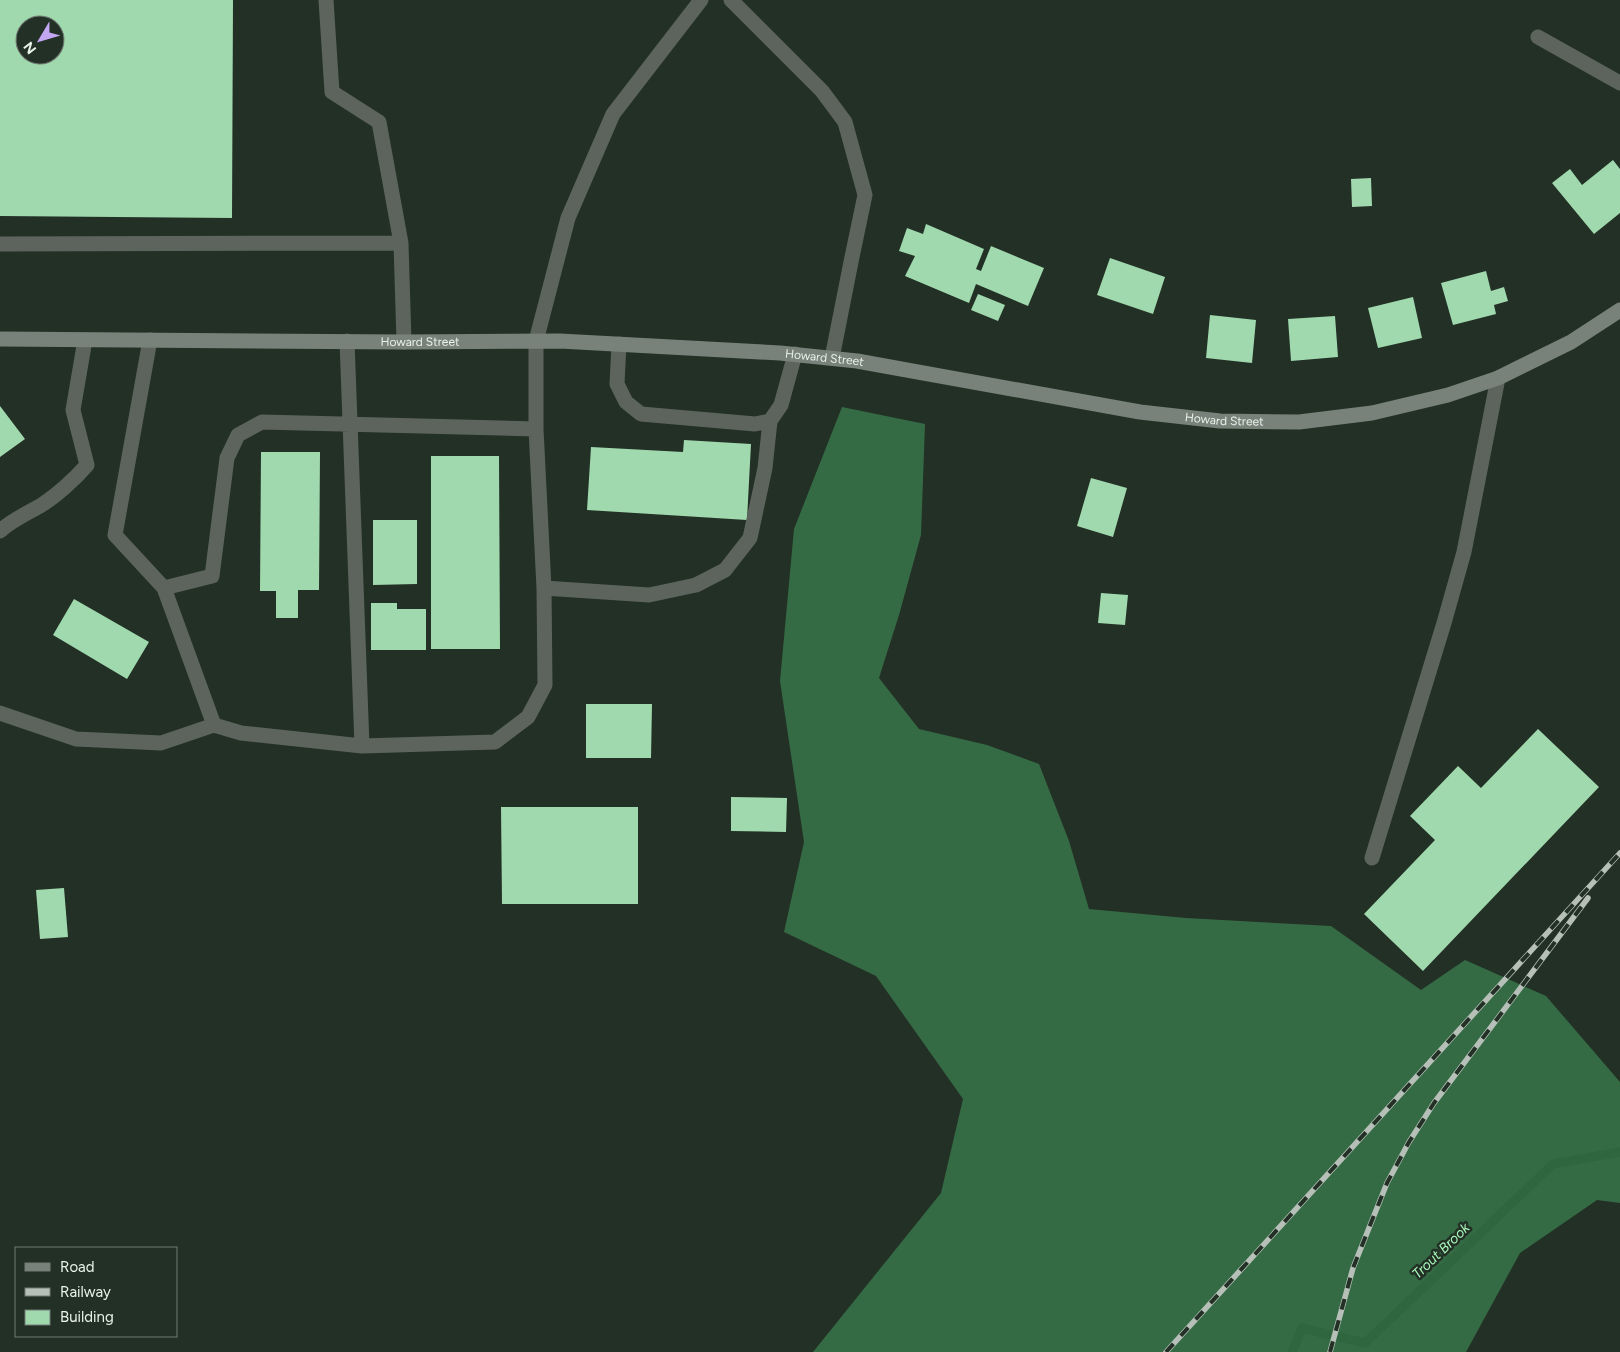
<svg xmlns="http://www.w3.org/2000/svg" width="1620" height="1352" font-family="Figtree,sans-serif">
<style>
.forest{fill:#356b44}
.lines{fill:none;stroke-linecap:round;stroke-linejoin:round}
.stream{stroke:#2f653f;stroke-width:9}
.building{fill:#a0d9ad;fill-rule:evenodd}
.lane{stroke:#5d645e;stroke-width:15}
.street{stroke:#5d645e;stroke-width:15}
.secondary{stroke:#78827a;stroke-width:15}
.rail-casing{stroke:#b6c0b8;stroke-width:5.5}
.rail{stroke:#233026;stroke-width:4;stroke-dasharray:11;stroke-linecap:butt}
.labels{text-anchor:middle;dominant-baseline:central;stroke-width:5;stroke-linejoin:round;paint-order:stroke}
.street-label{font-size:12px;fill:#e8f1ea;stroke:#233026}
.water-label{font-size:14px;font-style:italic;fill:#a8f8bb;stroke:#233026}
</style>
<rect width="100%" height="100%" fill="#233026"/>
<!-- forest -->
<path class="forest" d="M842,407L925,424L921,535L899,615L879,678L919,729L987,745L1039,764L1069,841L1089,909L1186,918L1331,926L1421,990L1465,960L1546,996L1620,1082V1203L1597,1200L1520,1253L1466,1352H813L941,1193L963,1099L876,976L784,932L804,842L780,681L794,529Z"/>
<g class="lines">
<!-- stream -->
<path class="stream" d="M1292,1352L1302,1328L1365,1343L1553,1164L1620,1152"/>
</g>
<!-- building -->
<path class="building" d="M0,0H233L232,218L0,216ZM25,25H55V55H25Z
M1613,160L1620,169V213L1594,234L1552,183L1570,169L1582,185Z
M1371,178L1372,206L1352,207L1351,179Z
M926,224L984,249L976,269L981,271L991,246L1044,268L1028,306L976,284L969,303L905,276L915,256L899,251L907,228L923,234Z
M1110,258L1165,277L1153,314L1097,295Z
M1486,271L1491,291L1504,287L1508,301L1494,305L1496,314L1453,325L1441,283Z
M978,294L1005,305L998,321L971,310Z
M1413,297L1422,338L1378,348L1368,308Z
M1210,315L1256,320L1252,363L1206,358Z
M1335,316L1338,357L1291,361L1288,319Z
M0,406L25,439L0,457Z
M684,440L751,444L747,520L587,510L591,447L683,452Z
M261,452H320L319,590H298V618H276V591H260Z
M431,456H499L500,649H431Z
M1091,478L1127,488L1113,537L1077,526Z
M373,520H417V584L373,585Z
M1101,593L1128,595L1125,625L1098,623Z
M74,599L149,642L127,679L53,635Z
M371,603H397V609H426V650H371Z
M586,704H652L651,758H586Z
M1538,729L1599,787L1423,971L1364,914L1435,840L1410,816L1458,766L1481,788Z
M731,797L787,798L786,832L731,831Z
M501,807H638V904H502Z
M64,888L68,937L40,939L36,890Z"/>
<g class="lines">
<!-- lane -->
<path class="lane" d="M326,0L332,92L379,122L401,243L404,342
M731,0L822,91L845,122L865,195L852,257L832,358
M0,244L401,243
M150,340L115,535L164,588L212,576L227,458L238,435L262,422L536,429V341L568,218L613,114L701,0
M347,341L362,746
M619,344L617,384L626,402L641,414L755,424L770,421L781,405L795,354
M0,531C12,520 26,514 40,506C56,496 75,479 87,465L73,410L85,340
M164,588L214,725L241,733L362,746L495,742L528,717L545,685L544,588L536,429
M544,588L649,595L696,585L725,570L750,538L765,468L770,421
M0,713L76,739L161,743L214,725
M1372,858L1444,623L1464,552L1498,378"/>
<!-- street -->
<path class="street" d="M1538,37L1620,83"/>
<!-- secondary -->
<path class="secondary" id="s1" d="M0,339L404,342L560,341L780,353L857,361L1140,412L1220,421L1299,422L1372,413L1448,395L1498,378L1571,342L1620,310"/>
<!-- rail casing -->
<g class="rail-casing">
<path id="rail" d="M1166,1352L1620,853
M1330,1352L1353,1268L1387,1183L1409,1142L1434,1103L1588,898"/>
</g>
<!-- rail -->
<use href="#rail" class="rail"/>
</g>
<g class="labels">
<!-- street labels -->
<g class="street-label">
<text stroke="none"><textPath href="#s1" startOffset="420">Howard Street</textPath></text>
<text stroke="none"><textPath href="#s1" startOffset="825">Howard Street</textPath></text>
<text stroke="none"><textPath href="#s1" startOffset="1230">Howard Street</textPath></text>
</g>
<!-- water labels -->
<g class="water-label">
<text transform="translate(1441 1251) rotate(-44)">Trout Brook</text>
</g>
</g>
<!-- legend -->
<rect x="15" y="1247" width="162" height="90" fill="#233026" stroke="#727d74"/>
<rect x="25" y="1263" width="25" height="8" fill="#78827a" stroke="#727d74"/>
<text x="60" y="1272" font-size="15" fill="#e8f1ea">Road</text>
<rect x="25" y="1288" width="25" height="8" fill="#b6c0b8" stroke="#727d74"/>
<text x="60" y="1297" font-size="15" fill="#e8f1ea">Railway</text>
<rect x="25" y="1310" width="25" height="15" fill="#a0d9ad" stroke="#727d74"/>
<text x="60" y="1322" font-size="15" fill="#e8f1ea">Building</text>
<!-- north arrow -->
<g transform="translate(40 40) rotate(232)"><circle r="24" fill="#233026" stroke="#727d74"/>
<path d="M0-4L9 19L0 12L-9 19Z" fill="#c3a7f2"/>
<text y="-8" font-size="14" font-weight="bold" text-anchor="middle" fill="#e8f1ea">N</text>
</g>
</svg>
